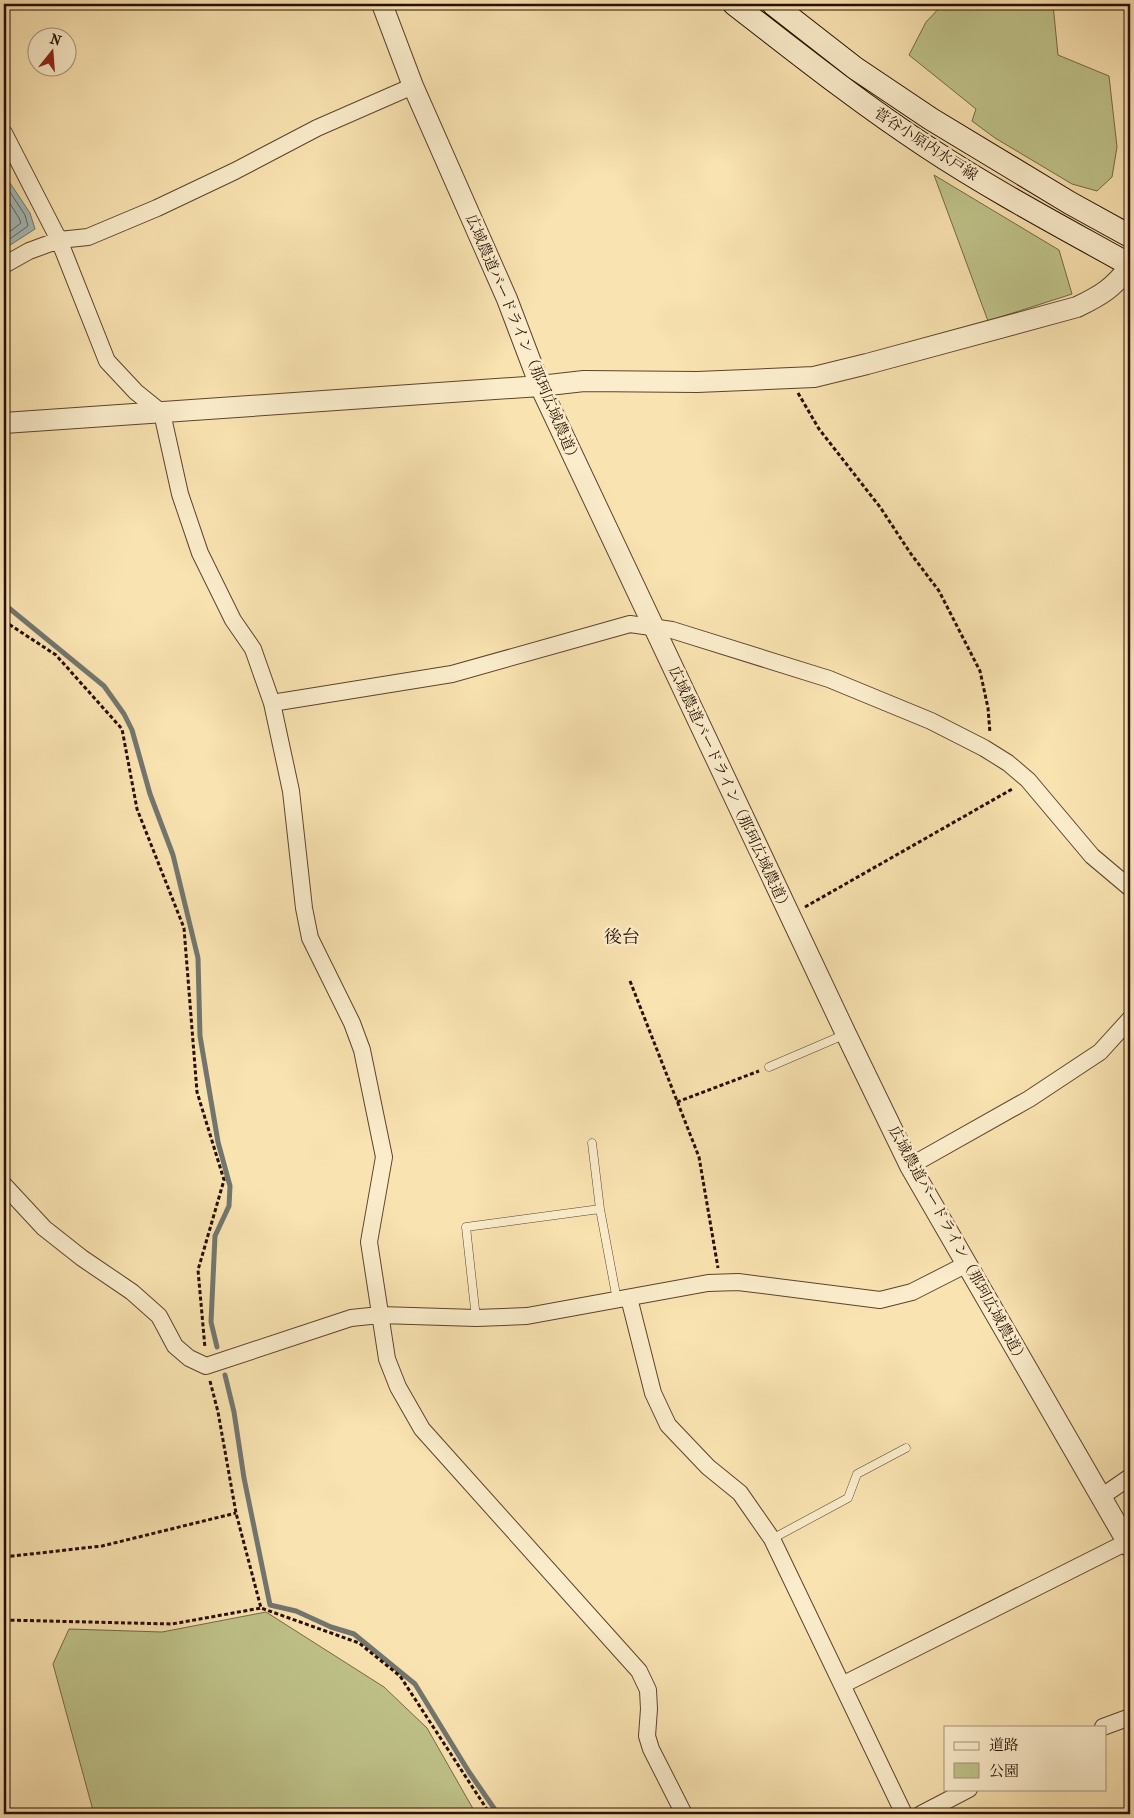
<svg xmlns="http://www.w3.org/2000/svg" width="1134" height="1818" font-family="'IM FELL French Canon','Noto Serif JP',serif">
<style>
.green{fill:#bfc38a;stroke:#746846}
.water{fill:#a3bbb8;stroke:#72766f}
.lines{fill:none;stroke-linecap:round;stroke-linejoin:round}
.shore{stroke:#66645c;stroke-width:1}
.stream{stroke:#72766f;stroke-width:5}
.service-casing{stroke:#5c432d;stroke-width:9}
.minor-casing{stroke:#5c432d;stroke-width:18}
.tertiary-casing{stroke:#5c432d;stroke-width:22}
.secondary-casing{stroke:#280e01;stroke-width:24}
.path{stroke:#280e01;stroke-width:3;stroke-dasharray:4 2.5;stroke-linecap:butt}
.service{stroke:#fbedcc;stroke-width:8}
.minor{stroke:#fbedcc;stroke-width:16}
.tertiary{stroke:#fbedcc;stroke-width:20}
.secondary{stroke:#fbedcc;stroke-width:22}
.labels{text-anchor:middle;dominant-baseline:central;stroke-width:5;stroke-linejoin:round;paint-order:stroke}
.street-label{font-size:15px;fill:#280e01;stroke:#fbedcc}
.quarter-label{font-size:18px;fill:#280e01;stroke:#fbedcc}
</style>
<rect width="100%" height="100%" fill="#f9e3b1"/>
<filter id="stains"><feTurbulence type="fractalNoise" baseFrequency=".004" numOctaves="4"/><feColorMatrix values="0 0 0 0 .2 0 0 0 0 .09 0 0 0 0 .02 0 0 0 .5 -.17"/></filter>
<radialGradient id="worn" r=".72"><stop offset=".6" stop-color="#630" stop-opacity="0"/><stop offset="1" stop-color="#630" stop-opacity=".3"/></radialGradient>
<!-- green -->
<path class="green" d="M943,4H1053L1058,55L1109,76L1117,147L1112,177L1097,191L1072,184L995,138L972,121L976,109L909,55L926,22Z
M934,175L1059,250L1072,294L988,321Z
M266,1612L384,1687L427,1728L476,1814H94L53,1664L69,1629L162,1632Z"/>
<!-- water -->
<path class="water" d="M4,174L30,213L35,229L4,249Z"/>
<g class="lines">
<!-- shore -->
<path class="shore" d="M4,183L25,215L28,226L4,243
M4,194L19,218L21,223L4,236"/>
<!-- stream -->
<path class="stream" d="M4,604L104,686L124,714L132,730L150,794L173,855L198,958L200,1036L218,1142L230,1186L229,1206L215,1236L211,1322L217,1347
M225,1375L234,1412L244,1478L270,1605L296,1611L331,1627L354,1634L415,1684L469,1772L498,1814"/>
<!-- service casing -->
<g class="service-casing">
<path id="service" d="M769,1067L846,1034
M592,1143L600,1209L617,1300
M476,1318L466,1227L600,1209
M772,1539L848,1498L857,1474L906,1448"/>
</g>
<!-- minor casing -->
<g class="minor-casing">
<path id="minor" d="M4,133L59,240L107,361L136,392L162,413L180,494L200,553L233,620L253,649L272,703L291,791L304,908L310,938L352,1023L362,1050L384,1157L369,1242L387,1359L398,1387L422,1429L639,1671L648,1690L649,1709L647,1736L651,1749L684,1814
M4,265L29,251L59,240L88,237L157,208L235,171L317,128L413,86
M272,703L452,674L630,624L672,630L829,679L931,721L984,748L1008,763L1028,780L1092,856L1130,888
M910,1166L1029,1099L1100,1052L1130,1019
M4,1185L44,1228L82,1258L132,1292L159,1316L175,1346L189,1358L206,1366L351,1318L380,1315L476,1318L527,1316L708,1283L738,1282L880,1300L912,1292L967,1264
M629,1298L653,1393L668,1425L708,1467L740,1493L772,1539L904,1814
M1101,1497L1130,1477
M842,1685L1127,1542
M1103,1727L1130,1717
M921,1814L969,1789"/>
</g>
<!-- tertiary casing -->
<g class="tertiary-casing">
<path id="tertiary" d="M382,4L413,86L507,299L540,386L846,1034L910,1166L1130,1547
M4,423L540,386L584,381L697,382L814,377L867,364L1077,307C1102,295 1113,288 1130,266"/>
</g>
<!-- secondary casing -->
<g class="secondary-casing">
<path id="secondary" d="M734,4C797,53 860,103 927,147C992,190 1062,227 1130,265
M773,4L855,68L931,119L1070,203L1130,236"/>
</g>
<!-- path -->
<path class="path" d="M798,393L819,429L880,507L911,554L939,591L980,671L988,708L990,733
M4,621L56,655L122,729L137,809L184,928L197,1092L224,1180L198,1270L205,1348
M805,907L1014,788
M630,981L699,1157L718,1268
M677,1102L759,1071
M210,1381L218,1412L236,1513L261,1608L359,1643L400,1676L490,1814
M4,1557L102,1546L236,1513
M4,1620L172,1624L261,1608"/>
<!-- service -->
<use href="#service" class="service"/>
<!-- minor -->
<use href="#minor" class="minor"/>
<!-- tertiary -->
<use href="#tertiary" class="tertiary"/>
<!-- secondary -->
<use href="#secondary" class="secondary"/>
</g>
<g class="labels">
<!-- street labels -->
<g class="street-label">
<text transform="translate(926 144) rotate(33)">菅谷小原内水戸線</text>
<text transform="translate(523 339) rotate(67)">広域農道バードライン（那珂広域農道）</text>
<text transform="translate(730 789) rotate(65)">広域農道バードライン（那珂広域農道）</text>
<text transform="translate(958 1245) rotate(61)">広域農道バードライン（那珂広域農道）</text>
</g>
<!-- quarter labels -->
<g class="quarter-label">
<text x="622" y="937">後台</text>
</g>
</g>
<!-- margin -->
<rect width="1134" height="1818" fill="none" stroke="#f9e3b1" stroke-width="20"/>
<rect x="5" y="5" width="1124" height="1808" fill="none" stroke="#280e01" stroke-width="2.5"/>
<rect x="10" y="10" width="1114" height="1798" fill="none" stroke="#280e01"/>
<!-- legend -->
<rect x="944" y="1726" width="162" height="65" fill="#fbedcc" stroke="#a7947b"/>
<rect x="954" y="1742" width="25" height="8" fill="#fbedcc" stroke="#a7947b"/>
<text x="989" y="1750" font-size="15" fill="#280e01">道路</text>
<rect x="954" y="1763" width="25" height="15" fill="#bfc38a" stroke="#a7947b"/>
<text x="989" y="1776" font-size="15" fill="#280e01">公園</text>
<!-- north arrow -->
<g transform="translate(52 52) rotate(17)"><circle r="24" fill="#fbedcc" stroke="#a7947b"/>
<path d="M0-4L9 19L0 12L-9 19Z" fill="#8f2418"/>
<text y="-8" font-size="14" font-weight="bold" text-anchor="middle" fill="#280e01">N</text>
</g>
<rect width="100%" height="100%" filter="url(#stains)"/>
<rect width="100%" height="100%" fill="url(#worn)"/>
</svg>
